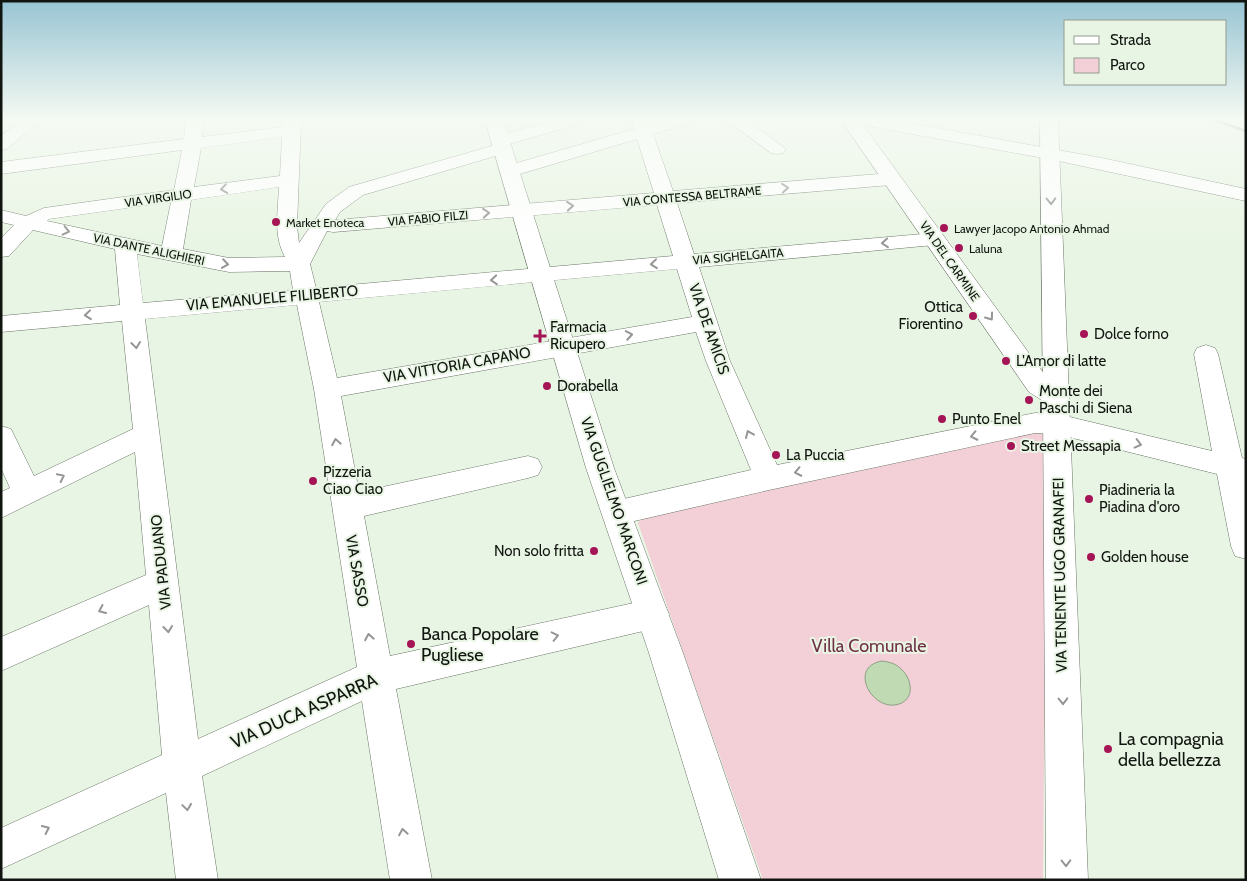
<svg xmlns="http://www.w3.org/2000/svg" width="1247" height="881" font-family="Cabin,sans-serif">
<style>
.green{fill:#f3d0d8}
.water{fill:#c0dbb4;stroke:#8ca083}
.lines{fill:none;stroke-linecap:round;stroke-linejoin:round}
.minor-casing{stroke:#6a7566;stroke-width:1}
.major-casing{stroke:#6a7566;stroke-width:1}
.minor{fill:#fff;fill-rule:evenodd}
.major{fill:#fff;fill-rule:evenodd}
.rail{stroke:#5c635a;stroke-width:2.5}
.oneway{stroke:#949693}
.poi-dot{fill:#a51455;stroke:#e9f5e4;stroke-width:2}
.labels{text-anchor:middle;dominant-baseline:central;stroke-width:4;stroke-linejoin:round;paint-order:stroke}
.far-street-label{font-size:12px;fill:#111510;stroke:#e9f5e4}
.far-poi-label{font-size:12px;fill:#111510;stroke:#e9f5e4;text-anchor:start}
.street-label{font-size:15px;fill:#111510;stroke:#e9f5e4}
.poi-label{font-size:15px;fill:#111510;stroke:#e9f5e4;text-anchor:start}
.near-poi-label{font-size:18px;fill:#111510;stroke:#e9f5e4;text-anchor:start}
.near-park-label{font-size:18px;fill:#6f3145;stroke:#e9f5e4}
.near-street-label{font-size:18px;fill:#111510;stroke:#e9f5e4}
</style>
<rect width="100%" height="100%" fill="#e9f5e4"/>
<!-- green -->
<path class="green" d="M1040,431L1046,436L1047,441L1043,880H763L638,523L644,514Z"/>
<!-- water -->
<path class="water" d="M882,661C890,662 897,664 902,670C912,679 915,699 899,704C873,713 847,667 882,661Z"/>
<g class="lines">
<!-- minor casing -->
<g class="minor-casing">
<path id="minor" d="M21,120H40L7,149L1,150V136Z
M186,120H204L202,137L283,127V120H301L297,226L299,243L326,204L349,187L495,145L492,141L495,137L555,120H582L579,124L509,144L512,148L509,152L363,195L340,212L335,220L654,193L637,139L510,177L503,175L501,171L503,167L634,129L631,120H649L650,124L665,120H692L689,124L653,134L673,191L891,173L898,175L901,179L898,183L891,185L677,203L694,254L934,233L941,235L945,239L941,243L934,245L699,267L730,361L777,465L1035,413L1057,414L1212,451L1194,354L1197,348L1206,345L1215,348L1218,354L1242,458L1246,459V559L1235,556L1231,546L1217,474L1057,434L1035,433L769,490L617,525L606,521L602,512L606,503L751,470L706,361L696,332L341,396L359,492L528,456L538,459L542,467L538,475L528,478L364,516L390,656L652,599L664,603L669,614L664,625L652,629L396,689L432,880H390L362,701L202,776L218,880H176L166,793L1,869V828L162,755L149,605L1,671V637L146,575L135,452L1,518V492L10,488L1,468V426L11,429L34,476L133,429L122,321L1,332V316L120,305L115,249L33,230L9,256L1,257V238L14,225L1,222V210L26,216L44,208L174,190L182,150L1,174V162L184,139ZM282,137L280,176L194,187L201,148ZM279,187C278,212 273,235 285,257L229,258L183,249L191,200ZM171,202L162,246L47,221L49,219ZM657,205L673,256L316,288L310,264L327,231L333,232ZM137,254L229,272L290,271L293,290L143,303ZM677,269L692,317L337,378L319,302ZM297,305L314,389L357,667L198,739L145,319Z
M727,120H747L786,149L783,153L777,154L771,153Z
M1040,120H1058L1069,397L1065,404L1056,407L1047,404L1043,397Z"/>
</g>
<!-- major casing -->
<g class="major-casing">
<path id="major" d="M485,120H503L614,468L683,653L761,880H719L649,653L586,468Z
M841,120H890L909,123L1102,158L1246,189V201L1054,160L863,125L1047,378L1065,390L1069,397L1088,880H1046L1043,401L1029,392Z"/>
</g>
<!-- minor -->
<use href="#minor" class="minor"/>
<!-- major -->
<use href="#major" class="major"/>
<!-- rail -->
<path class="rail" d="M1214,120L1246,131"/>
</g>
<!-- one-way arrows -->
<defs><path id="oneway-chevron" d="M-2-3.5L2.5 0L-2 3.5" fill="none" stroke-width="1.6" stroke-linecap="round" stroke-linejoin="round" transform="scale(1.25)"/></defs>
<g class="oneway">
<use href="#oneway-chevron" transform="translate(785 188) rotate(-5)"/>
<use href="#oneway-chevron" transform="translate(224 189) rotate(172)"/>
<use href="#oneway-chevron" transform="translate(1051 201) rotate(89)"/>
<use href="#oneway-chevron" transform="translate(570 206) rotate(-5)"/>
<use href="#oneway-chevron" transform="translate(486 213) rotate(-5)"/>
<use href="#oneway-chevron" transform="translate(66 231) rotate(13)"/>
<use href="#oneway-chevron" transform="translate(885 243) rotate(175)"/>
<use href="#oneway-chevron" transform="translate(225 264) rotate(8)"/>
<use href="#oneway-chevron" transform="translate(654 264) rotate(174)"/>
<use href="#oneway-chevron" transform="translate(494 280) rotate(175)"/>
<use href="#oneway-chevron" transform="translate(88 315) rotate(174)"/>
<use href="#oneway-chevron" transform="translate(990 317) rotate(54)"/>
<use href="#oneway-chevron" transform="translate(629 335) rotate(-10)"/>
<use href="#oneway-chevron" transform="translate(136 345) rotate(83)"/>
<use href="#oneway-chevron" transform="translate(749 434) rotate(-113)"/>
<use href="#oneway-chevron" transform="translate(974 436) rotate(168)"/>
<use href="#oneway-chevron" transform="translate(336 442) rotate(-100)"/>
<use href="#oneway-chevron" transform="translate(1138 444) rotate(14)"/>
<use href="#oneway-chevron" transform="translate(798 472) rotate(168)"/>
<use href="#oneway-chevron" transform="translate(61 477) rotate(-26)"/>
<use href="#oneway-chevron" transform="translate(102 610) rotate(156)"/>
<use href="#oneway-chevron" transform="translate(168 629) rotate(84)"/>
<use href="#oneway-chevron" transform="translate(555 636) rotate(-13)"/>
<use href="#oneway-chevron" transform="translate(369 637) rotate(-100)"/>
<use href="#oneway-chevron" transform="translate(1063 701) rotate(89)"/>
<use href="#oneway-chevron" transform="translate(187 807) rotate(82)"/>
<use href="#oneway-chevron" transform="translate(46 829) rotate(-25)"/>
<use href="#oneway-chevron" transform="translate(403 832) rotate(-100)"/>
<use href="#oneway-chevron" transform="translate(1066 863) rotate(89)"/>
</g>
<!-- sky -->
<linearGradient id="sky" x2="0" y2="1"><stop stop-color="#98c4d3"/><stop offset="0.49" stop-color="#f5faf3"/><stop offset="1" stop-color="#f5faf3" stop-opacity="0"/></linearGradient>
<rect width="1247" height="243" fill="url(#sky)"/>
<!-- markers -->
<g class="poi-dot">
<circle cx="276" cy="222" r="5"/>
<circle cx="944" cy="228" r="5"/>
<circle cx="959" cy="248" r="5"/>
<circle cx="973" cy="316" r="5"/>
<circle cx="1084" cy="334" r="5"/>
<path d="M537.5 328.5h5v5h5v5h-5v5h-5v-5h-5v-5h5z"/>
<circle cx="1006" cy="361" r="5"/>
<circle cx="547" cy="386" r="5"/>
<circle cx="1029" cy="400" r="5"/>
<circle cx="942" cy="419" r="5"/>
<circle cx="1011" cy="446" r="5"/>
<circle cx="776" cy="455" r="5"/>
<circle cx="313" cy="481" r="5"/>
<circle cx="1089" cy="499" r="5"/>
<circle cx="594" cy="551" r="5"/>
<circle cx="1091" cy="557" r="5"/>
<circle cx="411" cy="644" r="5"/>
<circle cx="1108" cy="749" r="5"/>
</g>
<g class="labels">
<!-- far-street labels -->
<g class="far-street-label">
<text transform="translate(692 196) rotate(-5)">VIA CONTESSA BELTRAME</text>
<text transform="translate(158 198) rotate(-8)">VIA VIRGILIO</text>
<text transform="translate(428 218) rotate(-5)">VIA FABIO FILZI</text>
<text transform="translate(149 249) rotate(12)">VIA DANTE ALIGHIERI</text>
<text transform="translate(738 256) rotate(-5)">VIA SIGHELGAITA</text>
<text transform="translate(950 261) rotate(55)">VIA DEL CARMINE</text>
</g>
<!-- far-poi labels -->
<g class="far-poi-label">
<text x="286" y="222">Market Enoteca</text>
<text x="954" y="228">Lawyer Jacopo Antonio Ahmad</text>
<text x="969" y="248">Laluna</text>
</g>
<!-- street labels -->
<g class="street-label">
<text transform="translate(272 298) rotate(-5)">VIA EMANUELE FILIBERTO</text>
<text transform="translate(709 329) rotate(71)">VIA DE AMICIS</text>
<text transform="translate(457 365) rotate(-10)">VIA VITTORIA CAPANO</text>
<text transform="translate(614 501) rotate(71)">VIA GUGLIELMO MARCONI</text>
<text transform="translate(161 562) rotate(-96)">VIA PADUANO</text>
<text transform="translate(357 571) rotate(80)">VIA SASSO</text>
<text transform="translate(1060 575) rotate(-91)">VIA TENENTE UGO GRANAFEI</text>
</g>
<!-- poi labels -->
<g class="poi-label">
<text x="963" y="307" text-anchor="end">Ottica<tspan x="963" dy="17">Fiorentino</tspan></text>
<text x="550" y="327">Farmacia<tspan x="550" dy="17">Ricupero</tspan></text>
<text x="1094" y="334">Dolce forno</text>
<text x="1016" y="361">L'Amor di latte</text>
<text x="557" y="386">Dorabella</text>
<text x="1039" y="391">Monte dei<tspan x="1039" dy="17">Paschi di Siena</tspan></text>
<text x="952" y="419">Punto Enel</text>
<text x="1021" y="446">Street Messapia</text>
<text x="786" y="455">La Puccia</text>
<text x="323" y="472">Pizzeria<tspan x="323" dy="17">Ciao Ciao</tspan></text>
<text x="1099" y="490">Piadineria la<tspan x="1099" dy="17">Piadina d'oro</tspan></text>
<text x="584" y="551" text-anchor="end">Non solo fritta</text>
<text x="1101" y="557">Golden house</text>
</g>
<!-- near-poi labels -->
<g class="near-poi-label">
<text x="421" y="634">Banca Popolare<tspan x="421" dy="21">Pugliese</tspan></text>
<text x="1118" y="739">La compagnia<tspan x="1118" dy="21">della bellezza</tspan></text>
</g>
<!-- near-park labels -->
<g class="near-park-label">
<text x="869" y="646">Villa Comunale</text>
</g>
<!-- near-street labels -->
<g class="near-street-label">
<text transform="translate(304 711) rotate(-24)">VIA DUCA ASPARRA</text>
</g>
</g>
<!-- border -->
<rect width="1247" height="881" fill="none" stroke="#111510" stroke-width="5"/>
<!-- legend -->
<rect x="1064" y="20" width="162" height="65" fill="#e9f5e4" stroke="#939b8f"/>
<rect x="1074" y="36" width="25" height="8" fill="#ffffff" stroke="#939b8f"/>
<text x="1110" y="45" font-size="15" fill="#111510">Strada</text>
<rect x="1074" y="58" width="25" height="15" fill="#f3d0d8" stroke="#939b8f"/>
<text x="1110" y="70" font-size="15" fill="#111510">Parco</text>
</svg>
